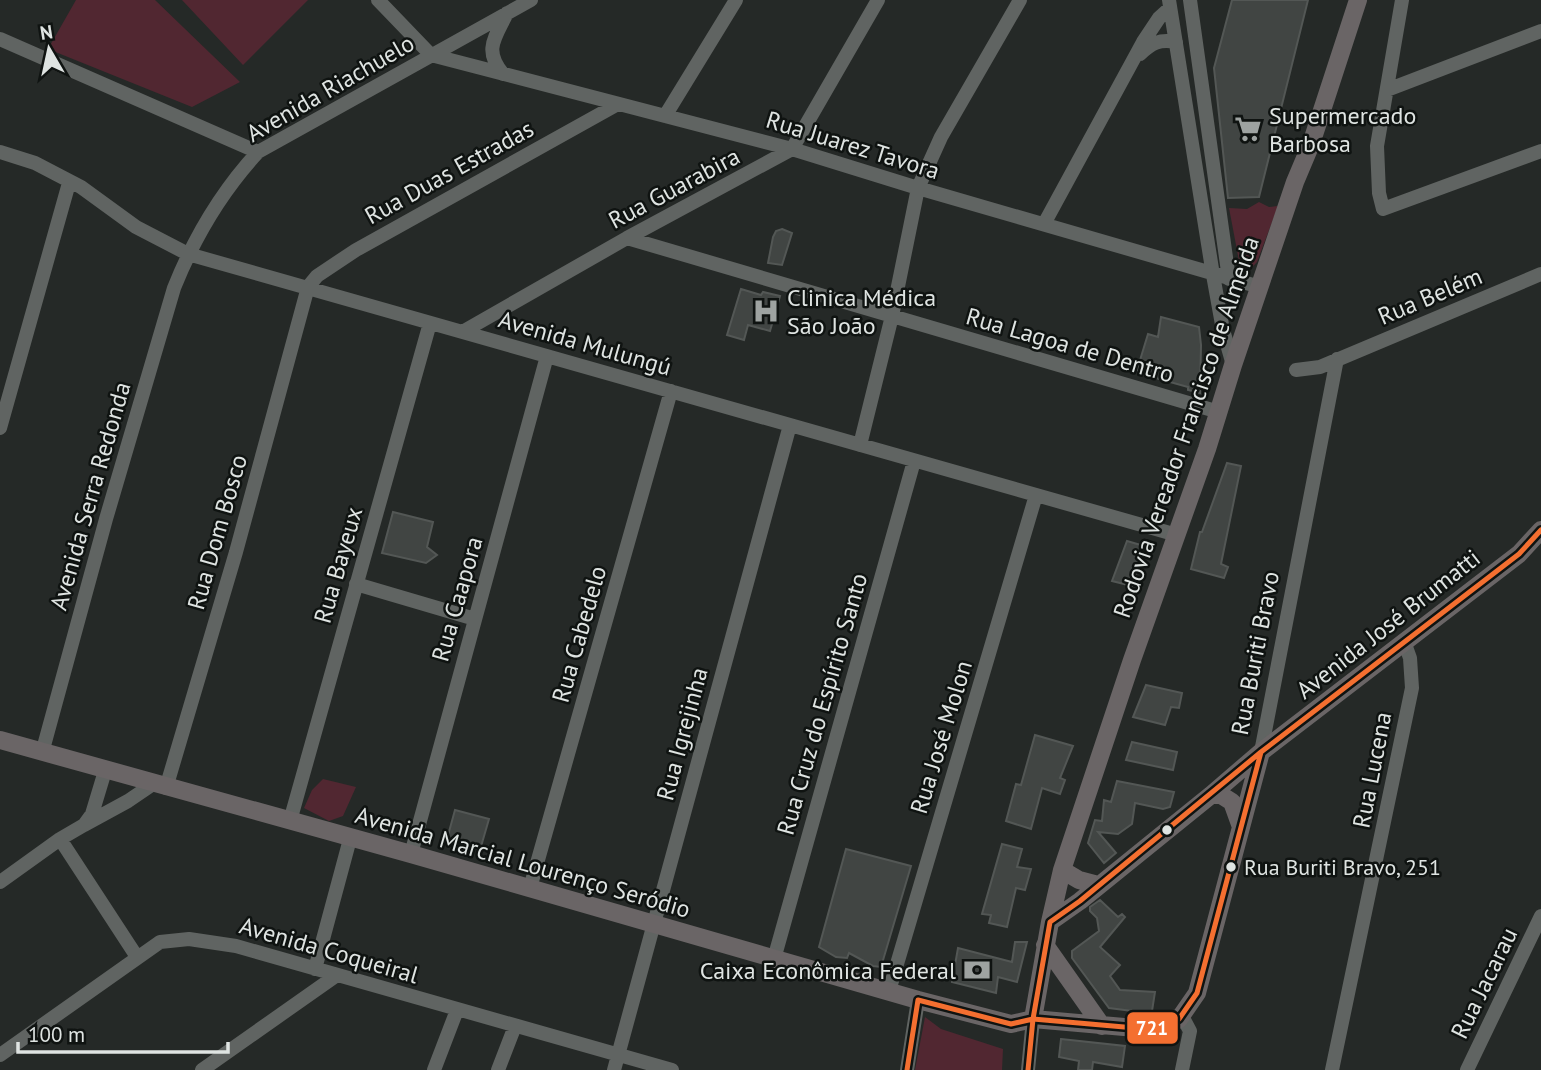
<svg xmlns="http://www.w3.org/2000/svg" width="1541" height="1070" font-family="'PT Sans',sans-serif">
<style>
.green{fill:#512731}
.building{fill:#414543;stroke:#535755;stroke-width:2}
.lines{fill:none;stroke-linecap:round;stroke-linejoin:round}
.minor{stroke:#606462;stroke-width:14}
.major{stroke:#6a6566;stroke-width:18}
.bus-1-casing{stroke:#0f1311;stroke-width:10}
.bus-1{stroke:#f46f30;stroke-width:5}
.bus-dot{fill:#dfe4e2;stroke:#0f1311;stroke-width:2.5}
.labels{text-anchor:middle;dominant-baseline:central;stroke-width:5;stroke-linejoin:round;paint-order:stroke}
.bus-label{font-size:22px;fill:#dfe4e2;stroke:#0f1311;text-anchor:start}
.street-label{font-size:24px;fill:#dfe4e2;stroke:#0f1311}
.poi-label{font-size:24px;fill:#dfe4e2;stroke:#0f1311;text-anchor:start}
.line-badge{stroke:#0f1311;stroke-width:2.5}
.badge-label{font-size:19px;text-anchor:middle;font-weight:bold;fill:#fff}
</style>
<rect width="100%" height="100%" fill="#252927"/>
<!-- green -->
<path class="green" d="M76,0H155L240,82L192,107L48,49Z
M182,0H308L243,65Z
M1259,202L1269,207L1277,206V209L1257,262L1247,273L1243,272L1240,266L1229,208L1247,209Z
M323,779L356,787L343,816L329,821L304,808L312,790Z
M925,1017L941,1029L1003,1049L1002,1070H915Z"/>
<!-- building -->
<path class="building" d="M1232,0H1308L1259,197L1228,198L1214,68Z
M782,229L792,233L782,265L768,263L773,237L776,231Z
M741,289L761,295L763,292L780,296L770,331L748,325L744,340L727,335Z
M1161,317L1199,327L1201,345L1200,393L1188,390V387L1141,374L1140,371L1137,370L1148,334L1158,337Z
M1227,463L1241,466L1221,564L1228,567L1224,578L1191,569L1200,532H1202Z
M393,512L433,522L427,547L437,555L426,563L382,553Z
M1127,541L1144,546L1132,586L1112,581Z
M1146,685L1182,693L1179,708L1171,707L1165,725L1133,717Z
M1035,735L1073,746L1060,778L1065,780L1060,794L1042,788L1031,829L1006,821L1016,784L1021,785Z
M1132,742L1177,752L1173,770L1126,760Z
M1117,781L1174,792L1170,807L1163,809L1135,803L1132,824L1118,834L1098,832L1116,853L1104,863L1088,843L1095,820L1102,821L1104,800L1111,802Z
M455,810L489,819L480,850L447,839Z
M1002,844L1022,849L1017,867L1031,869L1025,890L1016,888L1007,927L989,923L991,915L982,914Z
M846,849L911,866L881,967L873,966L849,953L847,958L836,957L819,947Z
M1100,900L1118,917L1122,914L1125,917L1100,947L1120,965L1110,976L1120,990L1155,992L1152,1011L1148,1013L1109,1008L1072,958V951L1099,931L1097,918L1090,911V907Z
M1015,942H1027L1017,982L998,977L996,993L952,982L958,948L1012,962Z
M1061,1039L1125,1046L1122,1067L1093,1062L1092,1070H1078L1079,1061L1059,1057Z"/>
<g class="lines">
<!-- minor -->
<path class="minor" d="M378,0L431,55
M1169,0L1213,275L1223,330L1233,365
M1190,0L1229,279
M1402,0L1377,146L1379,193L1383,209L1541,151
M0,39L258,152
M1140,54C1152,43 1159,39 1176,42
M431,55L792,149L918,188L1260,287
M503,74C483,50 495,38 507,13
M1387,90L1541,31
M665,116L736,0
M0,152L35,163L81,187L136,227L188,254L1177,535
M1044,224L1143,42L1159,18L1170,8
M627,238L1219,412
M464,331L627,238L792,149L878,0
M1296,370L1320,367L1541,274
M0,428L69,183
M860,445L892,316L918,188L941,137L1020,0
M356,584L475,619
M1261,752L1337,359
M42,753L106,519L174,288C194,238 221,192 258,152L531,0
M105,771L92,814L84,825L128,801L153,784
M166,788L236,552L308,287L317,276L356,250L618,104
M290,821L430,323
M60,839L137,957
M411,854L547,356
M0,882L60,839L84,825
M530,888L671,391
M774,959L914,461
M315,969L350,839
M889,991L1036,495
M1182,1016L1190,1031L1182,1070
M0,1055L160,942L189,939L236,946L672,1070
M202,1070L337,975
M434,1070L457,1010
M498,1070L515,1026
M614,1070L790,425
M907,1070L918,1000
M1028,1070L1033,1019
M1332,1070L1412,688L1410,658L1405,644
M1467,1070L1541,916"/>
<!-- major -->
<path class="major" d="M0,740L411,854L918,1000L1011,1024L1033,1019L1147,1029L1169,1025L1179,1019L1197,993L1261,752
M1211,795H1221L1232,802L1241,827
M1062,870L1079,880L1098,885
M1050,922L1080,901L1211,795L1261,752L1519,554L1541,530
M1045,945L1102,1026
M1033,1019L1050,922L1062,870L1132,660L1207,449L1233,365L1295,182L1311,144L1358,0"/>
<!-- bus-1 casing -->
<g class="bus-1-casing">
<path id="bus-1" d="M907,1070L918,1000L1011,1024L1033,1019L1147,1029L1169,1025L1179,1019L1197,993L1261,752
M1028,1070L1033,1019L1050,922L1080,901L1261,752L1519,554L1541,530"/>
</g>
<!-- bus-1 -->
<use href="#bus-1" class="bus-1"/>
</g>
<!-- icons -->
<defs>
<g id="supermarket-bare" transform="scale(2.1)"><path d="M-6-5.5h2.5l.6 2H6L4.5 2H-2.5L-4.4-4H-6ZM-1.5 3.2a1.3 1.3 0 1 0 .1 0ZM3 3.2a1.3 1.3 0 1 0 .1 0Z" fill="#9ea3a1" stroke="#0f1311" stroke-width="2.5" paint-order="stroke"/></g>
<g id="hospital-bare" transform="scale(2.1)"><path d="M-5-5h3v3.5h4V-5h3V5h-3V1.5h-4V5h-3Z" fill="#9ea3a1" stroke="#0f1311" stroke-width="2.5" paint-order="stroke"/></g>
<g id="bank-bare" transform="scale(2.1)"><path d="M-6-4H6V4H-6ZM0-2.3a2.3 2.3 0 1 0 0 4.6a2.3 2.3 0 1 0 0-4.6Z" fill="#9ea3a1" stroke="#0f1311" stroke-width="2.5" paint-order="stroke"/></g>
</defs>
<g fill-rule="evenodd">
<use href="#supermarket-bare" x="1248" y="129"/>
<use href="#hospital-bare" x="766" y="311"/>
<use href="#bank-bare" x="977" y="970"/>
</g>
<!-- markers -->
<g class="bus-dot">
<circle cx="1167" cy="830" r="6"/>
<circle cx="1231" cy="867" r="6"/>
</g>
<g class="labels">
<!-- bus labels -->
<g class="bus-label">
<text x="1244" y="867">Rua Buriti Bravo, 251</text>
</g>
<!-- street labels -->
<g class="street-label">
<text transform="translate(330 88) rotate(-30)">Avenida Riachuelo</text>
<text transform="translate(853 145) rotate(17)">Rua Juarez Tavora</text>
<text transform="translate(449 172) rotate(-29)">Rua Duas Estradas</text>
<text transform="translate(674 188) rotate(-28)">Rua Guarabira</text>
<text transform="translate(1430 296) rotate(-23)">Rua Belém</text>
<text transform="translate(585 343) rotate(16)">Avenida Mulungú</text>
<text transform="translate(1070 345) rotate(16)">Rua Lagoa de Dentro</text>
<text transform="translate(1186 427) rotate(-71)">Rodovia Vereador Francisco de Almeida</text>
<text transform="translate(90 496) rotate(-74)">Avenida Serra Redonda</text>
<text transform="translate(217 532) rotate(-74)">Rua Dom Bosco</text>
<text transform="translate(338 565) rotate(-74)">Rua Bayeux</text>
<text transform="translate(457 599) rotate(-74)">Rua Caapora</text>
<text transform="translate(1388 624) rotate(-38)">Avenida José Brumatti</text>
<text transform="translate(579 634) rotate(-74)">Rua Cabedelo</text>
<text transform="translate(1255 653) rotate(-79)">Rua Buriti Bravo</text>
<text transform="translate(822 704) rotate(-74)">Rua Cruz do Espírito Santo</text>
<text transform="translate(682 734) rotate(-75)">Rua Igrejinha</text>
<text transform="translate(941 737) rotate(-73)">Rua José Molon</text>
<text transform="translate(1372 770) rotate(-79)">Rua Lucena</text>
<text transform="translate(523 862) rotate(16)">Avenida Marcial Lourenço Seródio</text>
<text transform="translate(329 950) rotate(16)">Avenida Coqueiral</text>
<text transform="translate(1484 983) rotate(-64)">Rua Jacarau</text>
</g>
<!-- poi labels -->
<g class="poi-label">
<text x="1269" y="115">Supermercado<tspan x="1269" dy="28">Barbosa</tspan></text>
<text x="787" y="297">Clinica Médica<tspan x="787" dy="28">São João</tspan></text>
<text x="956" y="970" text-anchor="end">Caixa Econômica Federal</text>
</g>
</g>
<rect class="line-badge" x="1126" y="1011" width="53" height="34" rx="7" fill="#f46f30"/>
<g class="badge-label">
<text x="1152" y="1035">721</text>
</g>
<!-- north arrow -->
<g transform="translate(49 49) rotate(351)" stroke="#0f1311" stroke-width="5" paint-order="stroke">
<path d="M0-5L12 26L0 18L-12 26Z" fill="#dfe4e2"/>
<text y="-10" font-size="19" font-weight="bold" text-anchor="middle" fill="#dfe4e2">N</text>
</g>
<!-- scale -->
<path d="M18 1042v10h210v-10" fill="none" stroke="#dfe4e2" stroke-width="3.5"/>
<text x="28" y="1042" font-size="21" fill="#dfe4e2" stroke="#0f1311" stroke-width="5" paint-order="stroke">100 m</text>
</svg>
